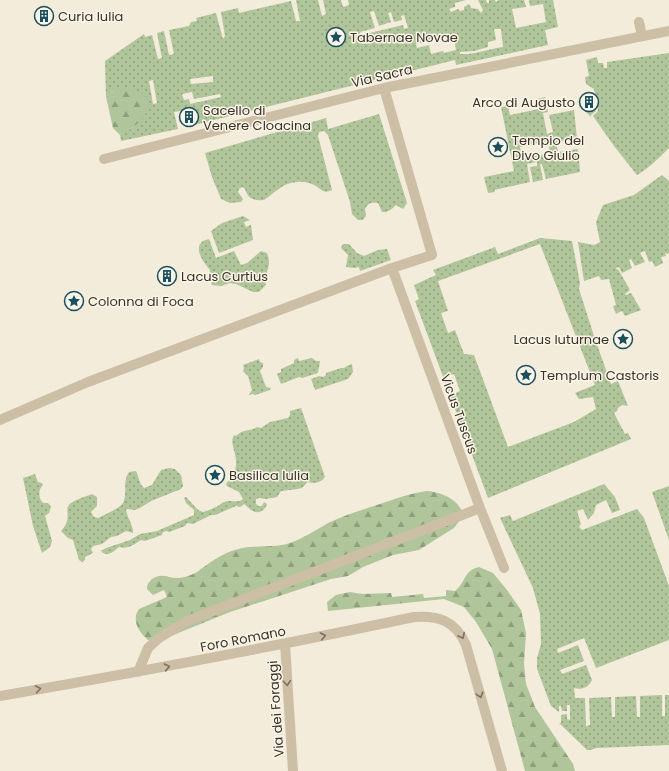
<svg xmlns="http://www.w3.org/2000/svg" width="669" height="771" font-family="Poppins,sans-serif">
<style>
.grass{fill:url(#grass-dots);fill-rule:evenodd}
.forest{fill:url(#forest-firs)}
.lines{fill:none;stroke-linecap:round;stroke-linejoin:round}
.street{stroke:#cdbea6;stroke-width:10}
.oneway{stroke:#7c7061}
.labels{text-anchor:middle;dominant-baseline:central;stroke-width:3;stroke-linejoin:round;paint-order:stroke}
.poi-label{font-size:13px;fill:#393028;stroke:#fbf5e8;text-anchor:start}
.street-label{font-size:13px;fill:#393028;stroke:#fbf5e8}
</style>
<defs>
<pattern id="grass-dots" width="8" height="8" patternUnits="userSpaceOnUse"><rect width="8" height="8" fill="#b0c59a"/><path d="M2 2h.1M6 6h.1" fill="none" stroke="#90a07e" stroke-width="1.8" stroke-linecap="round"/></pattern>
<pattern id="forest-firs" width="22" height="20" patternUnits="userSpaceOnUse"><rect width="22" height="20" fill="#b0c59a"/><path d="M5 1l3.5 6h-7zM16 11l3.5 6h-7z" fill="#90a07e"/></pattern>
</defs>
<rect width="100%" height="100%" fill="#f4ecdb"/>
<!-- grass -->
<path class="grass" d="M296,0H318L322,16L326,14L323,0H341L343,7L349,5L348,0H466L455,3V7L449,9L451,12L458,9L460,11L464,10V7L469,4L471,8L478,9L481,13L483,10L478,0H486L487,3H489V0H495L496,2L499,0H524L526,7L512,9L516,28L546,22L543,4L530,6L529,0H553L558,27L545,30L548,45L456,65L455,60L194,125L190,109H187L188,116L183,117L180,111L174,112L178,129L121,141L120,135L135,126L115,89L106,97L105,61L144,34L145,37L152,35L158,59L162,58L157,33L164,31L169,55L174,54L169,30L189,26L191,22L197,21L196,18L216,13L223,39L225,36L221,12L238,8L239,13L291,1L296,21H300ZM374,11L379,26L391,22L388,13L391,12L394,22L402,20L401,16L404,15L408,28L404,29L403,25L361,35L360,32L375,28L370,12ZM494,29H501L503,47C488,49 474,55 460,54V52L474,51L488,47V42L496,40ZM453,35L456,50L444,53L443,51L431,54L429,45L417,48L416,44ZM213,76V82L191,84L190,79ZM153,80L157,103L153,104L149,81ZM192,92L194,99L220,94L221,97L190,104L189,99L184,100L182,94Z
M669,53V148C659,158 649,168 637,175L614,146L593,116L598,111L594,89L586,84L585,77L589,76L586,60L597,57L598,63H603L604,68H607V62Z
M545,97L548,112L543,113L547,134L553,132L549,115L574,110L577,138L556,142L558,152L578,149L580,172L546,179L542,164H540L543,180L533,182L530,167L537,166V162L527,164L530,182L494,190L495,192L488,193L484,177L514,171L501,107L508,106L510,115L539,109L537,99ZM548,141L550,153L522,159L520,147Z
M594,99L596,111L591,115V117L584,110L582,104L586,108L590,101Z
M379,114L407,203L403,209L396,205C392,209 388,213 382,212L378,203C371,202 368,203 365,209L366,216L363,220H358L352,214L350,202L328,135L324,131L319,132L318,136L332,190C324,194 322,190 316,186C311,183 303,181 297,182C282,183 276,192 264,200C254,201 248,199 245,189L242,187L239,189L238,192L243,199L241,202L230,203L221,199L212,177L205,153L326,118L328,129Z
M662,175L669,181V253L667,254L665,253L666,256L661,257L663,263L655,267L652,261L649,262L645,251L640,253L645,262L635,266L631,259L629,260L632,268L622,273L619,267L616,268L617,270L618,269L630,290L625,294L626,295L631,293L641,310L625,316L622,311L616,314L613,306L616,305L609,279L601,280L599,276L584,281L578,242L594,245L600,242L596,222L603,205L634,195Z
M243,216L250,220L244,222L246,227L251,225L253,240L219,253L211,231L222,223Z
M540,238L572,241L580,283L579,289L595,339L611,384L618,381L628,406L622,405L618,408L617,411L614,413L625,434L628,433L631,439L488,498L415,301L419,299L414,285L436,275L433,270L495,247L498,254ZM540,244L595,385L575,393L579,399L593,397L596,409L574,422L508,447L474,355L464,354L455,330L448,333L441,313L448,311L438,281ZM454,374L460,391L453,394L446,376Z
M209,239L216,258L234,251L241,265L247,263L261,251L267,253C273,268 263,272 266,285L259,292H253L236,284L230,283L221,286L212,285L209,276L210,270C202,261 190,243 209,239Z
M343,244H349L357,253L364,256L378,250L387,249L391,260L360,271L359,267L355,268L346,267L348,255L341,248Z
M298,358L299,361L312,358L316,361H320L318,373L302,378L299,377L281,384L277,374L281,372V369L294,363V360Z
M259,359L260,362L263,363V367L260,371L266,387L271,388L270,390L255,395L252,394L249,395L252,390L248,376L243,371L244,368L243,365Z
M352,364L353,372L348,379L315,390L311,379L319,376L323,377L326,375V373L341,368H344L347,366Z
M301,408L325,477C320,484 314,483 307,482C306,484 304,486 303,487C300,490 285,490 281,491L277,497L266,499L259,498L256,499V504L258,506H262L264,502L267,504C266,509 259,515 253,511C250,510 247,506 244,504L240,507L236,506L215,515H211L193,524L187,523L185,526L169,532L166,531L163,532L162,535L145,541L141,540C135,544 127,550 119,547C114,551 110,556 103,553L101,551L106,548L130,540L140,534L157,531L194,515V510L186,503L184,498L186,497L198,510L203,512C207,511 212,509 216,507C219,506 221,503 224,502C231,499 237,504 243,499L239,492L227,486L226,484C229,480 232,478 234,473C241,457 228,445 234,435L236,436L241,432L253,429L257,427L261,428L270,422L288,418L290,415V411Z
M169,468L175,469L181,475L183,486L181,489L151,501L140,508L135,510L127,509L126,510C127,517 134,527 133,533L126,531L117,536L111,537L102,544L93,546L91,549L93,553L85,557V560L82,562L79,560L73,540L68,538L61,531C73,518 64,511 69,505C71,501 87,496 92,494L97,497V506L91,512L94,517L98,518C104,515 120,508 123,503C128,493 122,482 129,472L136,471C139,477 139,484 144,488L152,485L161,470Z
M35,474L38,482L42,483L43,485C38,490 38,497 43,503H48L51,507L49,513L45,516L52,541L50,547L42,553L33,526L23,478Z
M604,484L615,497L620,510L612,513L606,500L596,505L594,513L588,520L583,509L577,511L581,524L579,527L582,530L637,509L644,518L669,586V640L596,668L584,638L557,649L558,653L578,645L584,661L560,670L562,674L586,665L592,680C588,688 582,690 574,688L575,698H585L586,726L590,725L589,698L611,697L612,717H615V697L636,696L637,717H640V696L662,695V716H665V695H669V745L596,748L591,750H587L559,723H561V715L567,714V719L570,720V705H567V711H562L561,706H559V712L551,706L537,669V658L541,644L540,614L533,588L500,518L510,515L513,521Z
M669,486V540L652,492Z"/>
<!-- forest -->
<path class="forest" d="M126,87C166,96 146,122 120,135L113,128L106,97L115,89Z
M427,491C441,492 461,500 463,516L454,528L419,550L393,555L363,567L348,576L331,579L230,612L166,638L148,640C139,632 131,620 139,609L167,597L164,590L153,595L147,589C147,584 149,582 152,579C162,572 169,579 179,578C187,577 195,574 201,569C213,560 227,551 242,548C258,545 275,548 290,543C304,538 316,530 328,523C345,515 362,510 380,504C395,499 410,493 427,491Z
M479,567L493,573L507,590L521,610L526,633L524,664L526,684L535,707L573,764L575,771H525L492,649L476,622L464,607L444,599L328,611L327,602L336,595L350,592L362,594L391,593L392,597L423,594L424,598L446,596V590L455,591C467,581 463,571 479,567Z"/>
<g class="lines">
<!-- street -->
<path class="street" d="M639,22L642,36
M104,159L384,88L669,31
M392,268L480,508L504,568
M0,420L88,382L392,268L432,255L384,88
M285,644L293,771
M138,672L148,648L159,638L187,621L480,508
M0,696C139,672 277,646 414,617C438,615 456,621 466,645L502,771"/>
</g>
<!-- one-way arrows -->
<defs><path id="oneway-chevron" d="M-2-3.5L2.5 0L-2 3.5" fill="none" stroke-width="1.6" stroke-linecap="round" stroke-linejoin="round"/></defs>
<g class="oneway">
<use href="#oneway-chevron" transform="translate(323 636) rotate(-12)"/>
<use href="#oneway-chevron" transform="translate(462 636) rotate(62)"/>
<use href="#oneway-chevron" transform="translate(167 667) rotate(-11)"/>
<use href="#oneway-chevron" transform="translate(287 683) rotate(86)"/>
<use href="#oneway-chevron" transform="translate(38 689) rotate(-10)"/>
<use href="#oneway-chevron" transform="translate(480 695) rotate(74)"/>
</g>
<!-- icons -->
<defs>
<g id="building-ring" transform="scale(1)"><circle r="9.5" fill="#fbf5e8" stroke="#194f5e" stroke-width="1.5"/><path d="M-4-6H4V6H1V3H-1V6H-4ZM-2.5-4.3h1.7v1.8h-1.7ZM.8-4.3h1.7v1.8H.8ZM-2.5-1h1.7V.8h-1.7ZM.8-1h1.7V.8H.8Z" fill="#194f5e"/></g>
<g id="sight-ring" transform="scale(1)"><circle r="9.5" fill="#fbf5e8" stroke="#194f5e" stroke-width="1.5"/><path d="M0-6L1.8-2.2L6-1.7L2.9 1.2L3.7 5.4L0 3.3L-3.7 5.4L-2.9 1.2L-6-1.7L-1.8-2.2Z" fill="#194f5e"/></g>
</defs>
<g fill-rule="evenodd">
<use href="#building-ring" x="44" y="16"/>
<use href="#sight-ring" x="336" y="37"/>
<use href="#building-ring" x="589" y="102"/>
<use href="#building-ring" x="189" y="117"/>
<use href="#sight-ring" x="498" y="147"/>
<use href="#building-ring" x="167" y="276"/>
<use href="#sight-ring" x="74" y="301"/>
<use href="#sight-ring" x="623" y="339"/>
<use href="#sight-ring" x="526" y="375"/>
<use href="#sight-ring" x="215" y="475"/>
</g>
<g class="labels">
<!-- poi labels -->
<g class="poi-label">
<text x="58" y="16">Curia Iulia</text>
<text x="350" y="37">Tabernae Novae</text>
<text x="575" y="102" text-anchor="end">Arco di Augusto</text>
<text x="203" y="110">Sacello di<tspan x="203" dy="15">Venere Cloacina</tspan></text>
<text x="512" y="140">Tempio del<tspan x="512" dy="15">Divo Giulio</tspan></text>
<text x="181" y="276">Lacus Curtius</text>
<text x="88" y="301">Colonna di Foca</text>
<text x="609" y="339" text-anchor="end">Lacus Iuturnae</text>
<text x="540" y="375">Templum Castoris</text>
<text x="229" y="475">Basilica Iulia</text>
</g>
<!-- street labels -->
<g class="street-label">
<text transform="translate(382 76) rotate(-13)">Via Sacra</text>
<text transform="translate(459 414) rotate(70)">Vicus Tuscus</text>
<text transform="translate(243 639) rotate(-11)">Foro Romano</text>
<text transform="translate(276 709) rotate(-94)">Via dei Foraggi</text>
</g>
</g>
</svg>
